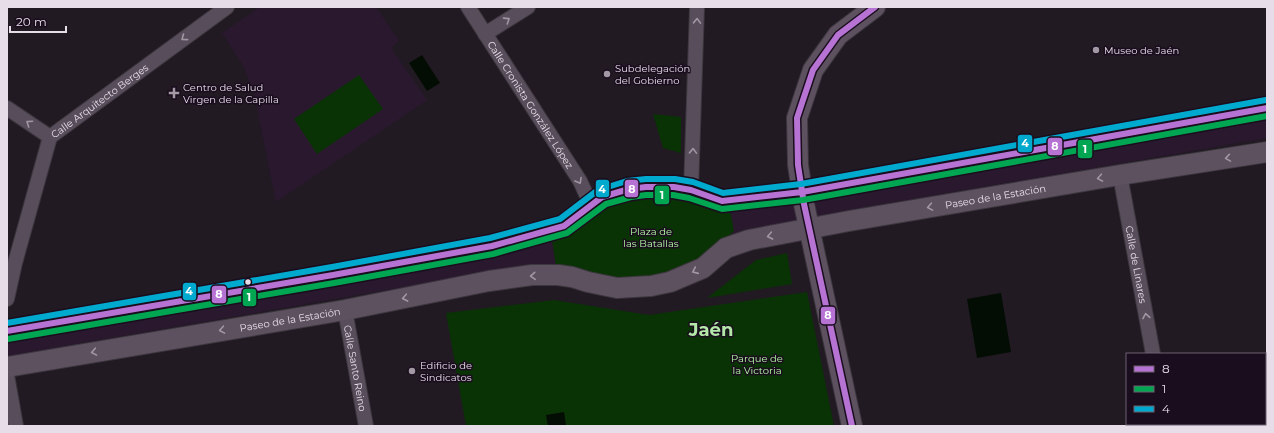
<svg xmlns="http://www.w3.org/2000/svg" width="1274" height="433" font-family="Montserrat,sans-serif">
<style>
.built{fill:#2a192e}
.green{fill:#0a3305}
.water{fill:#030d03}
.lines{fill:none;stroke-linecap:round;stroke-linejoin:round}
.street-casing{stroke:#3c363e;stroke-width:16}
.secondary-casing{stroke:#3c363e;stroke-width:22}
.street{stroke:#584e5b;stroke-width:14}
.secondary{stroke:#5d5160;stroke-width:20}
.bus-1-casing{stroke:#1a0d1e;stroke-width:9}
.bus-2-casing{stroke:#1a0d1e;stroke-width:9}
.bus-3-casing{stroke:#1a0d1e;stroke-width:9}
.bus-1{stroke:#b673d3;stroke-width:6}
.bus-2{stroke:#00a651;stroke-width:6}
.bus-3{stroke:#00a9ce;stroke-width:6}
.oneway{stroke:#a096a2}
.oneway2{stroke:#a297a4}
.poi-dot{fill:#a299a4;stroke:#1a0d1e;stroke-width:1.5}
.bus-dot{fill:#e7dde9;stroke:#1a0d1e;stroke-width:1.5}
.labels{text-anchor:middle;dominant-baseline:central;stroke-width:3;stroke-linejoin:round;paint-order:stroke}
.poi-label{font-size:10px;fill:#e7dde9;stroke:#1a0d1e;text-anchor:start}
.street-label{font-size:10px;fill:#e7dde9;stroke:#1a0d1e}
.park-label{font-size:10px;fill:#b3f9a5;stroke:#1a0d1e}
.town-label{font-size:18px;font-weight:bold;fill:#b3e8a9;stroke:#1a0d1e}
.line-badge{stroke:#1a0d1e;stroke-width:1.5}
.badge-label{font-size:11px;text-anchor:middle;font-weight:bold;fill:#fff}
</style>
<rect width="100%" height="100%" fill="#211a23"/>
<!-- built -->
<path class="built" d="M260,7H376L399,41L391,48L427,100L276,202L254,93L244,67L222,33Z
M1267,115V138L843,211L736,234L694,249L607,262L484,273L7,356V336L606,220Z"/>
<!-- green -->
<path class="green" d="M359,75L383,109L317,154L294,119Z
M653,114L681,117V153L663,148Z
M680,196L731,214L734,231L711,253L670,275L622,280L556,267L552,240L561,237L606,204L640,197Z
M787,253L792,284L707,298L756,260Z
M807,292L834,426H466L446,313L554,300L649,315Z"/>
<!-- water -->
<path class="water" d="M422,55L440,83L427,91L409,63Z
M1001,293L1011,352L977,358L967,299Z
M564,412L566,426H548L546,415Z"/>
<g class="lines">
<!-- street casing -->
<g class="street-casing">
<g id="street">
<path id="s1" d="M468,7L580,181L591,205"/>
<path d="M485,34L528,7"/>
<path d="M7,108L50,137"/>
<path id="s2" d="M1120,175L1153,354"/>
<path d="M691,190L697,7"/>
<path id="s3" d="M7,299L15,263L50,137L227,7"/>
<path id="s4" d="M345,310L366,426"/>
<path d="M7,375L16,426"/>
<path d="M1166,424V426"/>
</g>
</g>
<!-- secondary casing -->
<g class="secondary-casing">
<g id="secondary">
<path d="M7,331L333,275L492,246L564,226L591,205L602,197L629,189L646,187H674L691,190L722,201L802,192L1267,108"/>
<path id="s5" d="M7,367L345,310L489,281L532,275H558L572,277L588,282L617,288L651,286L670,282L703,268L726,248L749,240L849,221L1120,175L1267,152"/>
<path d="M852,426L804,204L798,165L797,118L813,70L838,35L875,7"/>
</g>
</g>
<!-- street -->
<use href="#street" class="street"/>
<!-- secondary -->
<use href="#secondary" class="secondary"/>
<!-- bus-1 casing -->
<g class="bus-1-casing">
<path id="bus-1" d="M7,331L333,275L492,246L564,226L602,197L629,189L646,187H674L691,190L722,201L802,192L1267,108
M852,426L804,204L798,165L797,118L813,70L838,35L875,7"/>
</g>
<!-- bus-2 casing -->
<g class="bus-2-casing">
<path id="bus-2" d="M8,339L334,283L493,254L567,233L606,204L631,197L646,195H673L689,198L722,209L803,200L1267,116"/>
</g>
<!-- bus-3 casing -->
<g class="bus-3-casing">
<path id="bus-3" d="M7,323L332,267L490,238L560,219L598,190L627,181L646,179H675L693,182L723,193L801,184L1266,100"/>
</g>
<!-- bus-1 -->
<use href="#bus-1" class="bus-1"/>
<!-- bus-2 -->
<use href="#bus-2" class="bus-2"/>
<!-- bus-3 -->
<use href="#bus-3" class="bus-3"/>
</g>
<!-- one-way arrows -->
<defs><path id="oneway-chevron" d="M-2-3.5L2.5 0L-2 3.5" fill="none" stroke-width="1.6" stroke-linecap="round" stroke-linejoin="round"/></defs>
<g class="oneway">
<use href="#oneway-chevron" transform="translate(507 20) rotate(-33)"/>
<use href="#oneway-chevron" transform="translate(697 21) rotate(-88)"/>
<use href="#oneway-chevron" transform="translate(184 38) rotate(143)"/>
<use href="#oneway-chevron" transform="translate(29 123) rotate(-146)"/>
<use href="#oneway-chevron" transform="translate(693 151) rotate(-88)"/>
<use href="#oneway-chevron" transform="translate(579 181) rotate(61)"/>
<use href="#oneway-chevron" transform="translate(1146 316) rotate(-100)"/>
</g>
<g class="oneway2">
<use href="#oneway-chevron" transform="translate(1228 158) rotate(171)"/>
<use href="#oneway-chevron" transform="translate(1100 178) rotate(170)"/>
<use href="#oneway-chevron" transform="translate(930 207) rotate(170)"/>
<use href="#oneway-chevron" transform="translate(770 236) rotate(169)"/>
<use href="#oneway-chevron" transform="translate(695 271) rotate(156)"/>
<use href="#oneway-chevron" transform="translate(533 276) rotate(176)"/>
<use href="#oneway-chevron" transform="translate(405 298) rotate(169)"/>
<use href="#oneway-chevron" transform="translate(222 330) rotate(170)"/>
<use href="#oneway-chevron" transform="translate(94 352) rotate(170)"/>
</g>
<!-- markers -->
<g class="poi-dot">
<circle cx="1096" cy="50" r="4"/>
<circle cx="607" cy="74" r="4"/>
<path d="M172 87h4v4h4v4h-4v4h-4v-4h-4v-4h4z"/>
<circle cx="412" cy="371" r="4"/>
</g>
<circle class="bus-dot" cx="248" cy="282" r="3.5"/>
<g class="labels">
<!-- poi labels -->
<g class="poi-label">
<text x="1104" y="50">Museo de Jaén</text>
<text x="615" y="68">Subdelegación<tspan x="615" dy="12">del Gobierno</tspan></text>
<text x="183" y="87">Centro de Salud<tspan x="183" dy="12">Virgen de la Capilla</tspan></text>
<text x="420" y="365">Edificio de<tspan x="420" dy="12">Sindicatos</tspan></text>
</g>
<!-- street labels -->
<g class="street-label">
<text stroke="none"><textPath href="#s3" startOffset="229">Calle Arquitecto Berges</textPath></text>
<text stroke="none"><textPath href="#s1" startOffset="116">Calle Cronista González López</textPath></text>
<text stroke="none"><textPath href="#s5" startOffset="1014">Paseo de la Estación</textPath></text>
<text stroke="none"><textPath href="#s2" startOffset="91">Calle de Linares</textPath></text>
<text stroke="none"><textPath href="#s5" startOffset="287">Paseo de la Estación</textPath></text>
<text stroke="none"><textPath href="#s4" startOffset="59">Calle Santo Reino</textPath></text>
</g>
<!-- park labels -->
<g class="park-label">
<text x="651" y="231">Plaza de<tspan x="651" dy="12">las Batallas</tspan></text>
<text x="757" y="358">Parque de<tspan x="757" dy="12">la Victoria</tspan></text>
</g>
<!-- town labels -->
<g class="town-label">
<text x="711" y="330">Jaén</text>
</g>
</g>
<g class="line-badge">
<rect x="1017" y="134" width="16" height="19" rx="4" fill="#00a9ce"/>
<rect x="1047" y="137" width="16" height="19" rx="4" fill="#b673d3"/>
<rect x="1077" y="139" width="16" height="20" rx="4" fill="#00a651"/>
<rect x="595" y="179" width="15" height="19" rx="4" fill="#00a9ce"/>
<rect x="624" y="179" width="15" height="19" rx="4" fill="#b673d3"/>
<rect x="654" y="185" width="16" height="20" rx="4" fill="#00a651"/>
<rect x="182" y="282" width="15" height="19" rx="4" fill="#00a9ce"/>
<rect x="211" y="285" width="16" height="19" rx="4" fill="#b673d3"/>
<rect x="242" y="288" width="15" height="19" rx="4" fill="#00a651"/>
<rect x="820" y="306" width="16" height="19" rx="4" fill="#b673d3"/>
</g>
<g class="badge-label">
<text x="1025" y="147">4</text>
<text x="1055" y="150">8</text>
<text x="1085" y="153">1</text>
<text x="602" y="193">4</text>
<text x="632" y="193">8</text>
<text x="662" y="199">1</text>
<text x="189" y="295">4</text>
<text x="219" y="298">8</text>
<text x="249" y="301">1</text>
<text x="828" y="319">8</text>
</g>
<!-- border -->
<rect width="1274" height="433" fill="none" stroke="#e7dde9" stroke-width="16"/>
<!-- legend -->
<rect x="1126" y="353" width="140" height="72" fill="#1a0d1e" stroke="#6c606f"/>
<rect x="1134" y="366" width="20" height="6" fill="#b673d3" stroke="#6c606f"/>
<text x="1162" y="373" font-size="12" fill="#e7dde9">8</text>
<rect x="1134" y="386" width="20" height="6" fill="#00a651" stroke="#6c606f"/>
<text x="1162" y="393" font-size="12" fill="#e7dde9">1</text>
<rect x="1134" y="406" width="20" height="6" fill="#00a9ce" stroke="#6c606f"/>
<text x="1162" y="413" font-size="12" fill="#e7dde9">4</text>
<!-- scale -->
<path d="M10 26v6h56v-6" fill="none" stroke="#e7dde9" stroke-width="2"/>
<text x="16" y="26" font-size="12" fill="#e7dde9" stroke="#1a0d1e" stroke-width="3" paint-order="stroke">20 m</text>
</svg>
